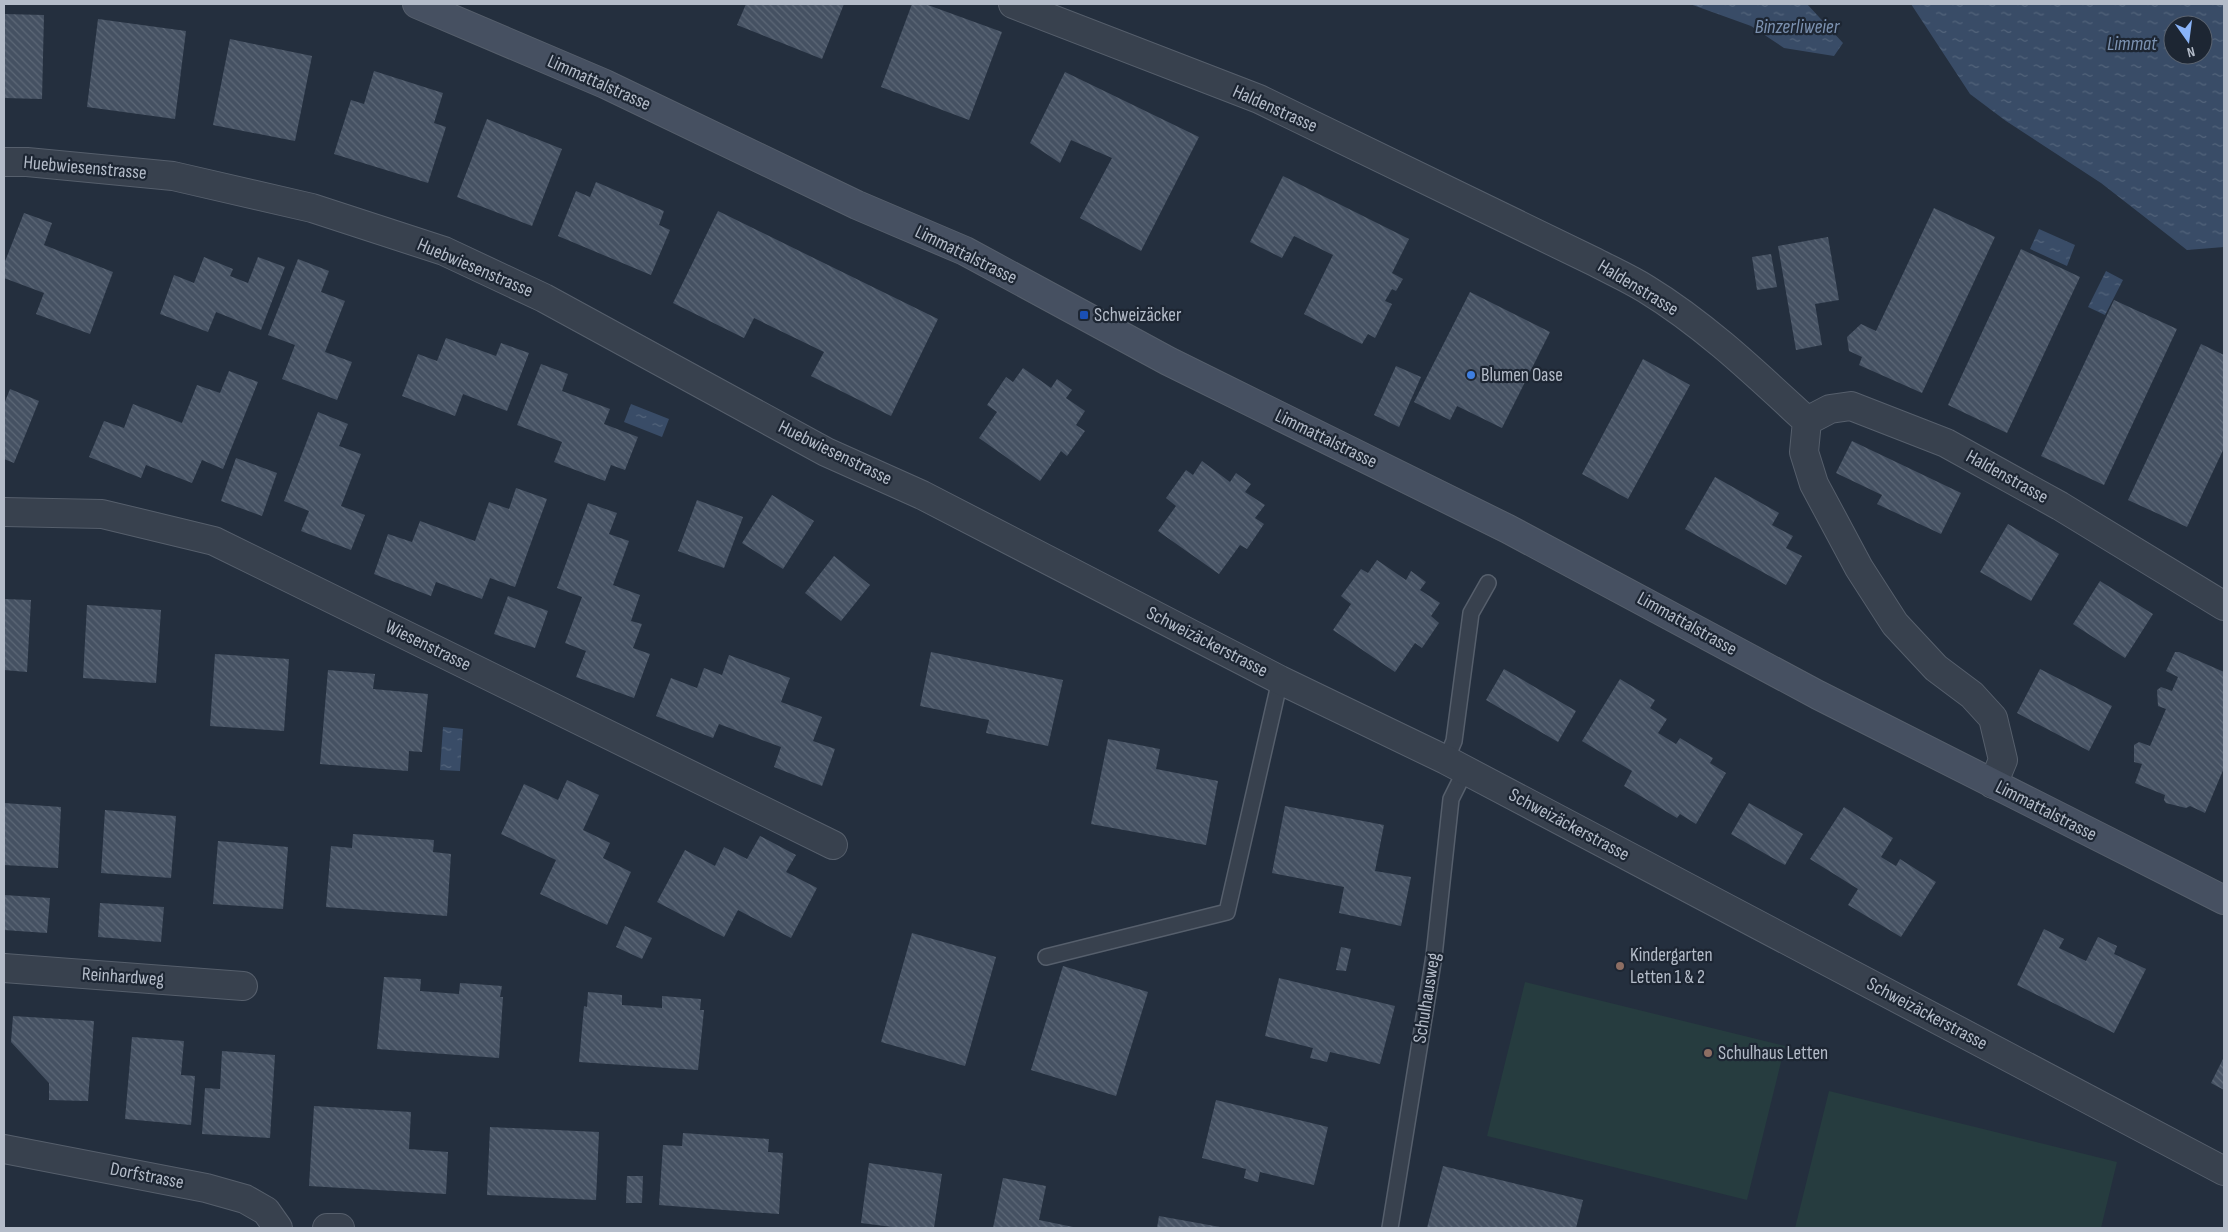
<svg xmlns="http://www.w3.org/2000/svg" width="2228" height="1232" font-family="'Sofia Sans Condensed',sans-serif">
<style>
.pitch{fill:#263c3f}
.water{fill:url(#water-ripples);fill-rule:evenodd}
.building{fill:url(#building-back-hatch)}
.lines{fill:none;stroke-linecap:round;stroke-linejoin:round}
.lane-casing{stroke:#565f6c;stroke-width:18}
.street-casing{stroke:#565f6c;stroke-width:30}
.secondary-casing{stroke:#565f6c;stroke-width:30}
.lane{stroke:#38414e;stroke-width:15}
.street{stroke:#38414e;stroke-width:28}
.secondary{stroke:#465061;stroke-width:28}
.transit-dot{fill:#1a4fb4;stroke:#1d2633;stroke-width:2}
.shop-dot{fill:#3f7fe0;stroke:#1d2633;stroke-width:2}
.education-dot{fill:#8d6e63;stroke:#1d2633;stroke-width:2}
.labels{text-anchor:middle;dominant-baseline:central;stroke-width:4.5;stroke-linejoin:round;paint-order:stroke}
.street-label{font-size:19px;fill:#b4bcc9;stroke:#1d2633}
.poi-label{font-size:19px;fill:#b4bcc9;stroke:#1d2633;text-anchor:start}
.water-label{font-size:20px;font-style:italic;fill:#7c92b1;stroke:#1d2633}
</style>
<defs>
<pattern id="water-ripples" width="26" height="14" patternUnits="userSpaceOnUse" patternTransform="scale(1.25)"><rect width="26" height="14" fill="#394c67"/><path d="M2 4q2-2 4 0t4 0M15 11q2-2 4 0t4 0" fill="none" stroke="#53647b"/></pattern>
<pattern id="building-back-hatch" width="6" height="6" patternUnits="userSpaceOnUse" patternTransform="scale(1.25)"><rect width="6" height="6" fill="#455162"/><path d="M-1 5l2 2M0 0l6 6M5-1l2 2" fill="none" stroke="#5d6877"/></pattern>
</defs>
<rect width="100%" height="100%" fill="#242f3e"/>
<!-- pitch -->
<path class="pitch" d="M1525,982L1785,1046L1747,1200L1487,1136Z
M1829,1091L2117,1162L2101,1228H1795Z"/>
<!-- water -->
<path class="water" d="M1690,4H1807L1843,43L1834,56L1784,48L1751,26Z
M1911,4H2224V247L2187,250L2101,183L2006,121L1970,94ZM2173,25H2203V55H2173Z
M2039,229L2075,245L2067,266L2030,249Z
M2106,271L2123,280L2105,315L2088,307Z
M631,404L669,419L662,437L624,422Z
M443,727L463,729L460,771L440,770Z"/>
<!-- building -->
<path class="building" d="M746,4H844L822,59L737,25Z
M912,4H925L1002,32L969,120L881,87Z
M4,14L44,15L42,99L4,98Z
M98,19L186,31L175,119L87,107Z
M230,39L312,56L295,141L213,125Z
M374,71L443,93L434,123L446,127L428,183L334,154L351,100L364,104Z
M1065,72L1199,137L1141,251L1080,218L1112,158L1071,140L1060,163L1030,143Z
M487,119L562,149L532,226L457,197Z
M1283,176L1409,239L1392,273L1403,279L1396,291L1392,289L1385,301L1392,304L1375,338L1368,334L1362,344L1304,314L1333,255L1294,236L1282,258L1250,242Z
M596,182L664,211L659,225L670,230L651,275L558,236L576,191L590,197Z
M1934,208L1995,237L1922,393L1859,365L1862,357L1849,351L1847,337L1861,324L1876,331Z
M718,211L938,319L891,416L811,376L824,352L754,318L744,338L673,303Z
M24,213L52,223L44,245L113,272L90,334L36,314L44,293L4,278V264Z
M1828,237L1839,300L1815,304L1822,345L1796,350L1778,246Z
M2021,249L2080,277L2007,433L1948,405Z
M1771,254L1777,287L1757,290L1752,257Z
M204,257L233,269L230,276L248,283L258,257L285,267L261,330L216,312L208,332L160,314L174,275L194,283Z
M298,259L329,271L321,292L345,301L325,352L352,362L337,400L282,379L295,345L268,335Z
M1470,292L1550,332L1502,428L1457,406L1450,420L1414,402Z
M2114,300L2177,329L2104,485L2041,456Z
M446,338L496,356L501,343L529,353L507,411L463,394L455,416L402,396L418,354L437,361Z
M2201,344L2224,355V448L2187,527L2128,500Z
M1643,359L1690,385L1628,499L1582,474Z
M541,364L568,374L562,391L610,409L604,424L638,437L625,470L611,465L605,481L554,462L562,442L517,425Z
M1396,366L1421,377L1399,427L1374,415Z
M1023,368L1051,388L1057,379L1072,390L1066,398L1085,411L1076,425L1085,431L1067,456L1061,451L1040,481L979,438L997,412L987,405L1006,377L1013,382Z
M229,371L258,382L223,469L202,460L192,483L146,465L141,478L89,457L104,421L124,428L133,404L182,423L197,385L220,393Z
M10,389L39,401L14,463L4,459V404Z
M318,412L348,424L339,446L361,454L341,506L365,515L351,550L301,531L309,511L284,501Z
M1852,441L1961,493L1941,534L1877,504L1882,495L1836,473Z
M236,458L277,473L262,516L221,501Z
M1202,461L1230,482L1236,473L1251,484L1245,492L1265,505L1255,518L1264,524L1247,549L1240,545L1219,574L1158,531L1176,506L1166,498L1186,470L1193,475Z
M1715,477L1779,513L1772,525L1793,536L1786,548L1802,556L1786,585L1685,529Z
M516,488L547,499L515,587L490,578L482,599L436,582L431,596L374,574L388,534L412,542L420,521L475,541L489,502L509,509Z
M772,495L814,521L783,569L742,543Z
M697,500L743,517L724,568L678,551Z
M588,503L617,513L609,534L629,541L613,585L640,595L631,621L642,624L633,648L650,654L634,698L576,677L586,651L565,643L582,597L557,588Z
M2008,524L2059,554L2031,601L1980,572Z
M834,556L870,585L841,621L805,593Z
M1377,560L1406,580L1411,571L1426,582L1420,590L1440,603L1431,616L1439,623L1422,648L1415,643L1395,672L1333,630L1351,604L1341,596L1361,569L1368,573Z
M2100,581L2153,614L2125,658L2073,624Z
M508,596L548,611L535,648L494,634Z
M4,599L31,600L27,672L4,670Z
M87,605L161,610L156,683L83,678Z
M931,652L1063,680L1048,746L986,733L989,720L920,706Z
M2175,652H2179L2224,672V768L2205,813L2190,806L2186,808L2166,803L2164,800L2165,795L2135,783L2142,764L2134,762V745L2139,742L2150,746L2166,709L2158,706L2157,690L2161,687L2172,691L2178,677L2166,671Z
M215,654L289,659L284,731L210,726Z
M729,655L790,678L781,702L822,717L813,741L835,749L822,786L774,767L781,747L719,724L713,738L656,716L671,678L697,688L704,668L722,675Z
M1504,669L1576,711L1558,742L1486,700Z
M2040,669L2112,706L2089,751L2017,713Z
M328,670L375,674L373,689L428,694L422,752L409,751L408,771L320,764Z
M1620,679L1655,700L1650,708L1667,719L1658,733L1676,744L1680,738L1713,758L1710,763L1726,773L1696,824L1680,814L1677,818L1624,786L1632,771L1582,741Z
M1108,739L1160,749L1156,769L1218,781L1206,845L1091,824Z
M567,780L599,795L583,830L610,843L603,858L631,872L607,925L540,894L556,860L501,834L524,784L558,800Z
M4,803L61,807L58,868L4,865Z
M1749,803L1803,834L1785,865L1731,834Z
M1285,806L1384,825L1375,871L1411,877L1401,926L1339,913L1344,887L1272,873Z
M1844,807L1893,838L1881,857L1896,866L1900,859L1936,882L1901,937L1848,905L1858,889L1810,859Z
M105,810L176,816L171,878L101,873Z
M353,834L434,840L433,852L451,854L447,916L326,907L331,846L352,848Z
M760,836L796,855L786,872L817,888L791,938L738,910L724,937L657,902L685,850L715,866L724,847L747,859Z
M218,841L288,847L283,909L213,904Z
M4,895L50,898L47,933L4,930Z
M100,903L164,907L161,942L98,937Z
M625,926L652,938L642,959L616,947Z
M2044,929L2064,939L2059,948L2086,961L2098,937L2117,946L2114,954L2146,969L2114,1033L2017,985Z
M912,933L996,957L965,1066L881,1042Z
M1341,947L1351,949L1346,971L1336,970Z
M1063,966L1148,992L1116,1096L1031,1070Z
M384,977L421,979L420,991L459,994L460,983L502,986L500,997H503L499,1058L377,1049Z
M1279,978L1395,1006L1380,1064L1330,1052L1327,1062L1319,1060L1310,1058L1313,1048L1265,1036Z
M588,992L622,995V1005L662,1008V996L701,999L700,1010H704L698,1070L579,1062L584,1006L587,1007Z
M13,1016L94,1021L88,1101L49,1100V1083L11,1042Z
M132,1037L184,1041L181,1075L195,1076L191,1125L125,1119Z
M222,1051L275,1055L270,1138L202,1134L205,1088L220,1089Z
M2224,1057V1090L2211,1083Z
M1216,1100L1328,1127L1314,1185L1260,1172L1258,1182L1253,1181L1244,1178L1246,1169L1202,1158Z
M314,1106L411,1112L409,1149L448,1152L446,1194L309,1186Z
M490,1127L599,1132L596,1200L487,1195Z
M683,1133L769,1139L768,1152L783,1153L779,1214L659,1205L663,1145L682,1146Z
M869,1163L942,1174L934,1228H900L861,1223Z
M1443,1166L1583,1200L1576,1228H1427Z
M627,1176H643L642,1203H626Z
M1003,1178L1046,1186L1039,1220L1078,1228H993Z
M1159,1216L1220,1227V1228H1157Z"/>
<g class="lines">
<!-- lane casing -->
<g class="lane-casing">
<path id="lane" d="M1446,760L1454,741L1471,613L1488,583
M1046,957L1227,912L1280,680
M1390,1228L1434,956L1451,799L1465,771"/>
</g>
<!-- street casing -->
<g class="street-casing">
<path id="street" d="M1013,4L1259,99L1595,262C1612,271 1630,279 1646,289C1705,325 1756,374 1807,421L1830,409L1851,406L1946,443L2060,506L2224,606
M4,162H27L173,176L312,208L444,251L544,298L826,452L922,495L1280,680L1446,760L2224,1171
M1807,421L1804,452L1814,484L1859,568L1895,624L1936,668L1972,695L1993,718L2003,760L1993,784
M4,512L102,514L214,541L833,845
M4,968L243,986
M4,1149L206,1188L245,1199L266,1211L278,1228
M327,1228H340"/>
</g>
<!-- secondary casing -->
<g class="secondary-casing">
<path id="secondary" d="M417,4L605,84L857,205L965,251L1168,361L1508,529L1818,695L2224,900"/>
</g>
<!-- lane -->
<use href="#lane" class="lane"/>
<!-- street -->
<use href="#street" class="street"/>
<!-- secondary -->
<use href="#secondary" class="secondary"/>
</g>
<!-- markers -->
<rect class="transit-dot" x="1079" y="310" width="10" height="10" rx="2.5"/>
<circle class="shop-dot" cx="1471" cy="375" r="5"/>
<g class="education-dot">
<circle cx="1620" cy="966" r="5"/>
<circle cx="1708" cy="1053" r="5"/>
</g>
<g class="labels">
<!-- street labels -->
<g class="street-label">
<text transform="translate(599 83) rotate(24)">Limmattalstrasse</text>
<text transform="translate(1275 109) rotate(24)">Haldenstrasse</text>
<text transform="translate(85 168) rotate(5)">Huebwiesenstrasse</text>
<text transform="translate(966 255) rotate(26)">Limmattalstrasse</text>
<text transform="translate(475 268) rotate(23)">Huebwiesenstrasse</text>
<text transform="translate(1638 288) rotate(31)">Haldenstrasse</text>
<text transform="translate(1326 439) rotate(26)">Limmattalstrasse</text>
<text transform="translate(835 453) rotate(26)">Huebwiesenstrasse</text>
<text transform="translate(2007 477) rotate(29)">Haldenstrasse</text>
<text transform="translate(1687 624) rotate(29)">Limmattalstrasse</text>
<text transform="translate(1207 642) rotate(27)">Schweizäckerstrasse</text>
<text transform="translate(428 646) rotate(26)">Wiesenstrasse</text>
<text transform="translate(2046 811) rotate(27)">Limmattalstrasse</text>
<text transform="translate(1569 825) rotate(28)">Schweizäckerstrasse</text>
<text transform="translate(123 977) rotate(4)">Reinhardweg</text>
<text transform="translate(1427 998) rotate(-81)">Schulhausweg</text>
<text transform="translate(1927 1014) rotate(28)">Schweizäckerstrasse</text>
<text transform="translate(147 1176) rotate(11)">Dorfstrasse</text>
</g>
<!-- poi labels -->
<g class="poi-label">
<text x="1094" y="315">Schweizäcker</text>
<text x="1481" y="375">Blumen Oase</text>
<text x="1630" y="955">Kindergarten<tspan x="1630" dy="22">Letten 1 &amp; 2</tspan></text>
<text x="1718" y="1053">Schulhaus Letten</text>
</g>
<!-- water labels -->
<g class="water-label">
<text x="1797" y="27">Binzerliweier</text>
<text x="2132" y="44">Limmat</text>
</g>
</g>
<!-- border -->
<rect width="2228" height="1232" fill="none" stroke="#b4bcc9" stroke-width="10"/>
<!-- north arrow -->
<g transform="translate(2188 40) rotate(166)"><circle r="24" fill="#1d2633" stroke="#59626f"/>
<path d="M0-4L9 19L0 12L-9 19Z" fill="#8ab4f8"/>
<text y="-8" font-size="14" font-weight="bold" text-anchor="middle" fill="#b4bcc9">N</text>
</g>
</svg>
